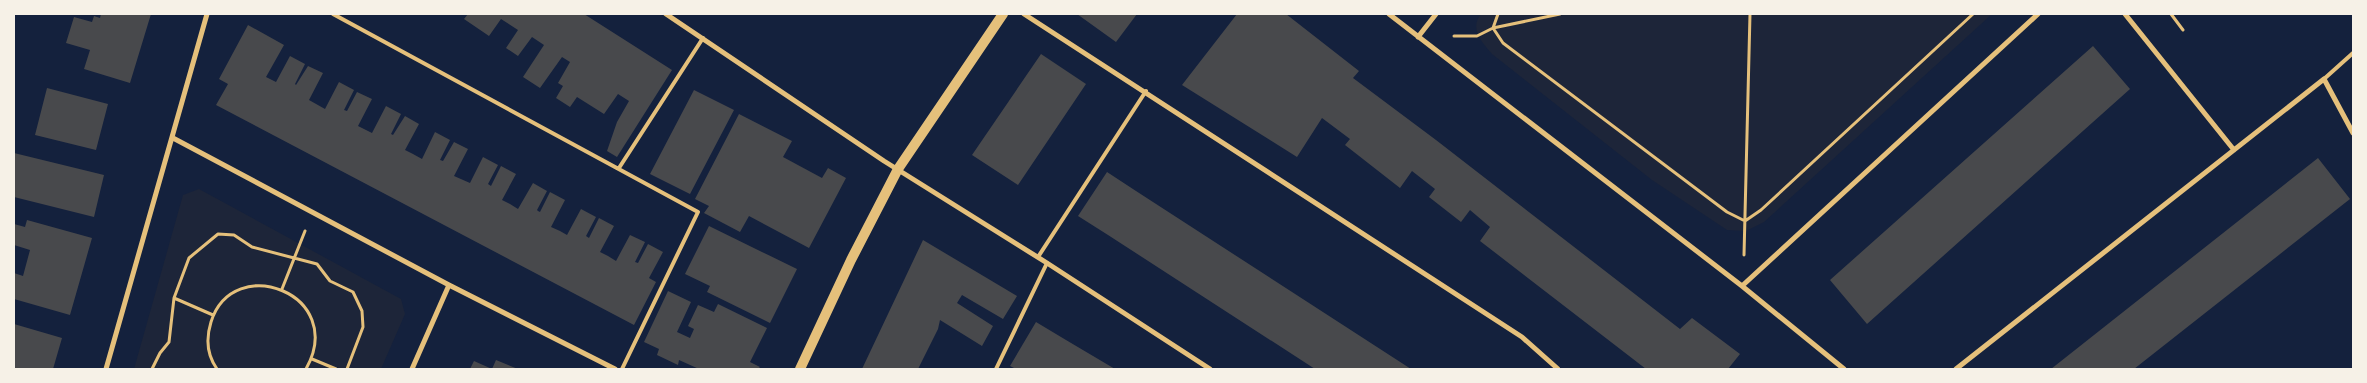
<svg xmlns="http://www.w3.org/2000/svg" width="2367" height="383" font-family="Roboto,sans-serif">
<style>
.green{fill:#1d2539}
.building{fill:#48494c}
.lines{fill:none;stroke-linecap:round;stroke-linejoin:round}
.path{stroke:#e5c07b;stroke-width:3}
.service{stroke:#e5c07b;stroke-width:4}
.minor{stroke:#e5c07b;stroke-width:5}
.secondary{stroke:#e5c07b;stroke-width:10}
</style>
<rect width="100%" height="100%" fill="#14213d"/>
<!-- green -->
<path class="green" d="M1481,14H1992L1764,222L1746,231L1727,230L1652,180L1492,54C1482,42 1469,29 1481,14Z
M199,189L401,299L405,314L381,369H134L183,195Z"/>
<!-- building -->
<path class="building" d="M101,14H151L130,83L84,69L90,50L66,43L74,17L92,22L94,16L100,18Z
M468,14H584L672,70L617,157L607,151L617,122L629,101L618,94L604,114L577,97L570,107L556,98L563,86L558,83L570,62L562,57L540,88L523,77L544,45L532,37L518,56L506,48L518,30L501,19L489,36L464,19Z
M1077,14H1137L1116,42Z
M1237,14H1286L1359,71L1353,78L1436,140L1680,329L1692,318L1740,354L1728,369H1646L1480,241L1490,227L1470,210L1461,222L1429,197L1435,189L1412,171L1400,188L1345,145L1350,139L1322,118L1297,157L1182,85Z
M248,25L284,45L266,77L276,82L290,56L305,64L295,84L296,85L308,66L323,73L309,100L325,109L339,82L354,90L344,110L347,111L357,92L372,99L358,126L372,133L386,106L401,114L391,134L393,135L405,116L419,124L405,150L413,154L422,159L435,132L450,140L440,160L443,161L454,142L468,149L454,176L470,183L483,157L498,165L488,184L491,186L501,166L516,174L502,200L510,204L518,209L533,183L547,191L537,210L538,211L540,212L550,192L565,200L551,227L560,231L567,235L581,209L596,217L586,236L589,238L599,218L614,226L600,252L608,256L616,261L630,235L645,242L635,262L638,263L648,244L663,252L649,278L656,282L634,325L216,105L228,84L219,79Z
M2093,46L2130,89L1867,324L1830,280Z
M1041,54L1086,84L1018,185L972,155Z
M47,88L108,104L96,150L35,135Z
M694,90L734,110L690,194L650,174Z
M739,114L792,141L783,157L822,178L828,168L846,178L809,248L749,216L740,232L704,213L709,206L695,199Z
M14,153L104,175L94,217L14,197Z
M2318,158L2350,199L2134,369H2051Z
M1107,172L1136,191L1411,369H1315L1108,235L1078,216Z
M27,220L92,238L70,315L14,299V273L23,276L30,250L14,245V224L25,227Z
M709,226L797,269L770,323L707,292L710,286L685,274Z
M923,240L1017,296L1003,319L962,295L957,303L993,326L982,346L940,320L938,329L918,369H862Z
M668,291L691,302L677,332L690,338L694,329L688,326L698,305L714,312L718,304L767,328L750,362L760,367L758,369H699L679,360L678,365L657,355L659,349L644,342Z
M1036,322L1066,340L1115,369H1016L1010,366Z
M14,324L62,338L53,369H14Z
M496,360L518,369H470L474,361L492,369Z"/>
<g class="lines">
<!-- path -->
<path class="path" d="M1498,14L1493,28L1503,43L1727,212L1745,221L1761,210L1973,14
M2171,14L2183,30
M1454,36H1477L1493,28L1560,14
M1744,255L1750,14
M282,289L305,231
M174,298L213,315
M312,359L336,369
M152,369L160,353L169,342L174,298L189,258L218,234L234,235L252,247L317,264L330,281L353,292L362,311L363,327L347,369
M217,369C207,355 206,338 211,322C233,251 348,294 306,369"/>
<!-- service -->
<path class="service" d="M333,14L698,212L622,369
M2324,79L2353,53
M619,168L703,38
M1038,257L1146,91
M996,369L1047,263"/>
<!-- minor -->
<path class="minor" d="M666,14L884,161L1047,263L1210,369
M1024,14L1522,337L1558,369
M1389,14L1742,286L1844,369
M2125,14L2234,150
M1418,37L1436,14
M173,138L449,285L615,369
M1742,286L2038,14
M106,369L207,14
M412,369L449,285
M1956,369L2324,79L2353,133"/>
<!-- secondary -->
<path class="secondary" d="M800,369L851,260L898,169L1003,14"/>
</g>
<!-- border -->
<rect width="2367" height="383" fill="none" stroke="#f6f1e7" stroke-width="30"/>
</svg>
